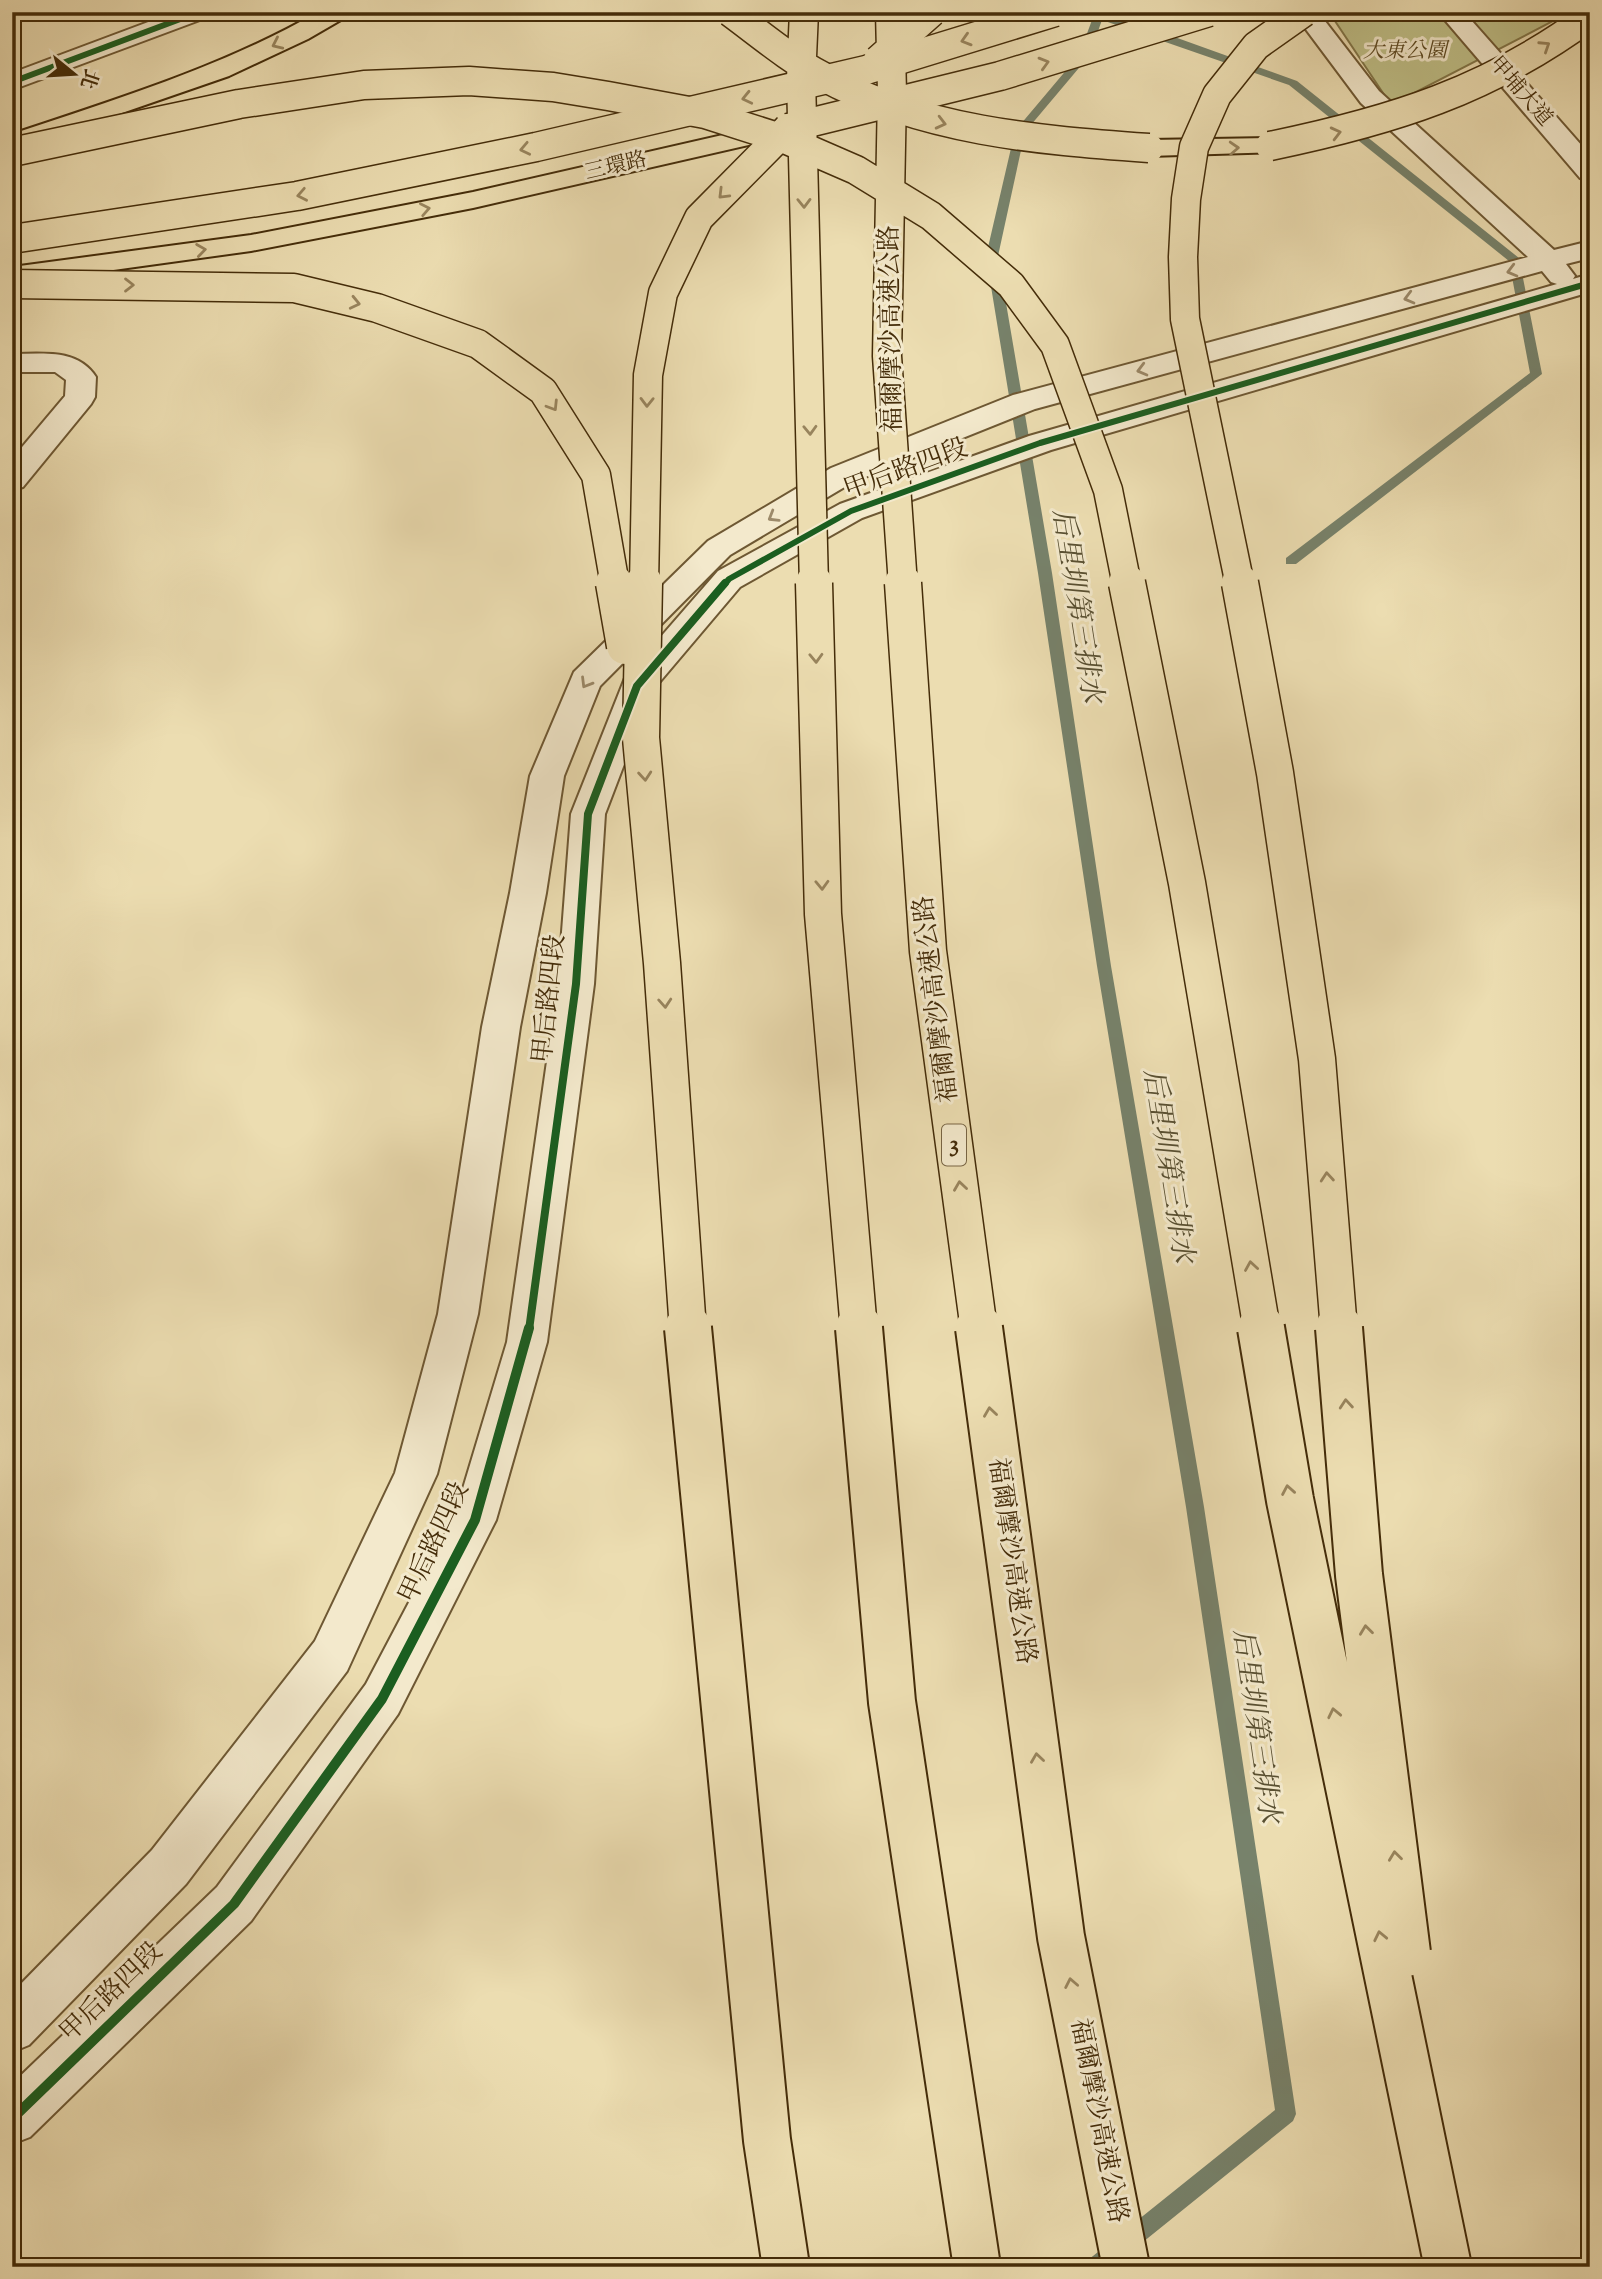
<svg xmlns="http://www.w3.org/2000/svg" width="1602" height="2279" font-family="'Sorts Mill Goudy','Noto Serif TC',serif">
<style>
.green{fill:#bfbf87;stroke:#827648;stroke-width:2}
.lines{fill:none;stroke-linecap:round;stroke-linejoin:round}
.stream{fill:#77826b;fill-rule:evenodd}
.minor-casing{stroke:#6e5833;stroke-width:4}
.major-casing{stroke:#442c09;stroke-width:4}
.highway-casing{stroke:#442c09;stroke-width:4}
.minor{fill:#f3e9cc;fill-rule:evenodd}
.major{fill:#ecddb1;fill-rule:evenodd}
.highway{fill:#ecddb1;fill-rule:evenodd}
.major-bridge-casing{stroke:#442c09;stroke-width:31;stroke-linecap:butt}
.highway-bridge-far2-casing{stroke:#442c09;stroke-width:31;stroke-linecap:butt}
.highway-bridge-far1-casing{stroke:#442c09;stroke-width:39;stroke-linecap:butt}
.highway-bridge-casing{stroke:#442c09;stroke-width:50;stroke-linecap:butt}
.major-bridge{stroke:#ecddb1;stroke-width:28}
.highway-bridge-far2{stroke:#ecddb1;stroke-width:28}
.highway-bridge-far1{stroke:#ecddb1;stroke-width:36}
.highway-bridge{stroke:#ecddb1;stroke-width:46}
.cycleway-far2-casing{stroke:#f3e9cc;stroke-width:10}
.cycleway-far1-casing{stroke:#f3e9cc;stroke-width:12}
.cycleway-casing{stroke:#f3e9cc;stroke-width:15}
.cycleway-far2{stroke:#1b5e20;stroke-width:6}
.cycleway-far1{stroke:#1b5e20;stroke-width:8}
.cycleway{stroke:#1b5e20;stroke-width:10}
.oneway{stroke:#98845d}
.oneway2{stroke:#9c8a6a}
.labels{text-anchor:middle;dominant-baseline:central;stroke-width:6;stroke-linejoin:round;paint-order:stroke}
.far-park-label{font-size:21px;font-style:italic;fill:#5d4922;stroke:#f3e9cc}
.far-street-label{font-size:21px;fill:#442c09;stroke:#f3e9cc}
.shield{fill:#f3e9cc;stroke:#786544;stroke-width:2}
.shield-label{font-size:24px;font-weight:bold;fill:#442c09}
.street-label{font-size:26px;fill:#442c09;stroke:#f3e9cc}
.water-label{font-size:28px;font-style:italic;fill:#595032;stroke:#f3e9cc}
</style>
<rect width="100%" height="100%" fill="#ecddb1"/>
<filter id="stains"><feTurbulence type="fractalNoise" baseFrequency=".00286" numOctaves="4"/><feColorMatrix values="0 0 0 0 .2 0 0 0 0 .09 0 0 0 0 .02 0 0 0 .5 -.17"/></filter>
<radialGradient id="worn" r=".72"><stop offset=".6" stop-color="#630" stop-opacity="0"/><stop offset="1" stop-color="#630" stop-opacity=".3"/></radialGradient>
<!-- green -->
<path class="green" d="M1329,12H1564L1555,20L1391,105Z"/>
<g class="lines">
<!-- stream -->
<path class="stream" d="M1095,12H1105L1297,81L1519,258L1542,374L1296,564H1286V558L1530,373L1509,261L1289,85L1102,20L1089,56L1025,132L998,256L1052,573L1111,966L1204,1507L1296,2114L1293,2121L1112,2267H1085L1088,2260L1275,2110L1186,1507L1097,966L1038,573L986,256L1015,131L1079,55Z"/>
<!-- minor casing -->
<g class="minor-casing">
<path id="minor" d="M175,12H211L208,17L12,90V73Z
M1293,12H1318L1379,91L1554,250L1590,241V258L1566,264L1575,276L1573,279L1590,274V292L1051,450L862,518L740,587L652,691L605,814L594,984L547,1342L496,1520L398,1714L251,1921L30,2137L12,2144V2084L217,1887L366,1684L455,1515L507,1342L558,984L571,814L625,678L718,571L840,504L1029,436L1557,284L1551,282L1542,271L1035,409L853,482L730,555L600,686L564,776L546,893L520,1027L478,1314L437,1474L347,1671L186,1884L29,2045L12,2052V1993L152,1850L315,1641L395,1473L438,1314L482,1027L510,893L530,776L574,672L708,541L831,468L1013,395L1528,257L1361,103Z
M1438,12H1464L1590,155V180L1580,178Z
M12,354C43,354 77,348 96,377L95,397L91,404L23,487L12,490V459L65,396L66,380L55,372H12Z"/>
</g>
<!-- major casing -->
<g class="major-casing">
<path id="major" d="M788,120L797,122L801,128L797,134L473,208L251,251L12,284V267L251,235L473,192Z"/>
</g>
<!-- highway casing -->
<g class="highway-casing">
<path id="highway" d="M318,12H349L346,17L308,39L229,76L12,151V134C117,99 222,67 318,12Z
M1270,138L1279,140L1283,146L1279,152L1149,156L1140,154L1136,148L1140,142L1149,140Z"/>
</g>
<!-- minor -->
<use href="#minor" class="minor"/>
<!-- major -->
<use href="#major" class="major"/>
<!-- highway -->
<use href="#highway" class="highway"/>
<!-- major-bridge casing -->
<g class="major-bridge-casing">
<path id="major-bridge" d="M788,128L1000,76L1209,12
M12,239L297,196L536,147L866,70L1055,12"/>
</g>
<!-- highway-bridge-far2 casing -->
<g class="highway-bridge-far2-casing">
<path id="highway-bridge-far2" d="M730,12C760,34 789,59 822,76C923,131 1037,140 1149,148
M804,12L801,79L814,585
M890,12L892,93L887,356L903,585
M878,60L932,12
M1270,146C1391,121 1489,91 1590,16
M12,152L239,104L364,85L469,81L553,87L608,96L705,114L787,140L856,170L931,216L1011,285L1055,345L1108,490L1127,585
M12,284L294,288L377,308L478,344L543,391L596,475L615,585
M644,585L648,375L663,293L699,218L788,128
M1240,585L1185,319L1183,257L1186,199L1194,147L1217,95L1256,46L1304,12"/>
</g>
<!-- highway-bridge-far1 casing -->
<g class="highway-bridge-far1-casing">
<path id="highway-bridge-far1" d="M614,583L625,646
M644,583L641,738L662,963L688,1330
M814,583L823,914L859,1330
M903,583L928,951L979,1330
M1127,583L1187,883L1262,1330
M1240,583L1275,773L1317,1059L1339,1330"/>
</g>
<!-- highway-bridge casing -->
<g class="highway-bridge-casing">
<path id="highway-bridge" d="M688,1328L767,2140L786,2267
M859,1328L892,1702L977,2267
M979,1328L1061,1937L1126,2267
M1261,1328L1290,1500L1448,2267
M1339,1328L1359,1575L1407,1953"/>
</g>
<!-- major-bridge -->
<use href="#major-bridge" class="major-bridge"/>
<!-- highway-bridge-far2 -->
<use href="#highway-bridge-far2" class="highway-bridge-far2"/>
<!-- highway-bridge-far1 -->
<use href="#highway-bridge-far1" class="highway-bridge-far1"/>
<!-- highway-bridge -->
<use href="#highway-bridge" class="highway-bridge"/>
<!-- cycleway-far2 casing -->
<g class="cycleway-far2-casing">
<path id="cycleway-far2" d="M12,82L199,12
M724,585L729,579L851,511L1040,443L1590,283"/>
</g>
<!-- cycleway-far1 casing -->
<g class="cycleway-far1-casing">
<path id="cycleway-far1" d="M529,1330L576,984L588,814L637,686L725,583"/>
</g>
<!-- cycleway casing -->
<g class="cycleway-casing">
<path id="cycleway" d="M12,2119L234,1904L382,1699L475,1520L529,1328"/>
</g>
<!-- cycleway-far2 -->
<use href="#cycleway-far2" class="cycleway-far2"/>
<!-- cycleway-far1 -->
<use href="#cycleway-far1" class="cycleway-far1"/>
<!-- cycleway -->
<use href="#cycleway" class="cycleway"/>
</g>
<!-- one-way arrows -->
<defs><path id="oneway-chevron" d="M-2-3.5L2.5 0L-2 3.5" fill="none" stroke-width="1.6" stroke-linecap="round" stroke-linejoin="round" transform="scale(1.75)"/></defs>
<g class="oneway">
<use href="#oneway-chevron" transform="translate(966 40) rotate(163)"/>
<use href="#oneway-chevron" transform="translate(277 44) rotate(155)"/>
<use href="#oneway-chevron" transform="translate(1545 46) rotate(-33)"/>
<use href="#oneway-chevron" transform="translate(1044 63) rotate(-16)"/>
<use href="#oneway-chevron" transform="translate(747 98) rotate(167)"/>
<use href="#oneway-chevron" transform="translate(941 123) rotate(14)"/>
<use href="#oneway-chevron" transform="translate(1336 133) rotate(-14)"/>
<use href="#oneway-chevron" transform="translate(1234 148) rotate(-3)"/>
<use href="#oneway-chevron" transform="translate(525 149) rotate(168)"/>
<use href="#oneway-chevron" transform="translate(723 194) rotate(135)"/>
<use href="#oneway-chevron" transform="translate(302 195) rotate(169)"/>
<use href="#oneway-chevron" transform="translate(804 203) rotate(89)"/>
<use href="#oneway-chevron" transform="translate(425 209) rotate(-11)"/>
<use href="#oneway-chevron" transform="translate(201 250) rotate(-8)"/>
<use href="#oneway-chevron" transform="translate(129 285)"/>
<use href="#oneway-chevron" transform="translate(355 303) rotate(13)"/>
<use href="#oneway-chevron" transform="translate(647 402) rotate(91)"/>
<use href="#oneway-chevron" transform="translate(553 406) rotate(58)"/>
<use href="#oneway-chevron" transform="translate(810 430) rotate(88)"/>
<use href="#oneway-chevron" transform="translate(816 658) rotate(88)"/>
<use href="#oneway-chevron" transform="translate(645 776) rotate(85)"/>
<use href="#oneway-chevron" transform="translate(822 885) rotate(88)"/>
<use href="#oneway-chevron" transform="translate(665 1003) rotate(86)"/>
<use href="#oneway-chevron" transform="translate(1327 1177) rotate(-95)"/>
<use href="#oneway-chevron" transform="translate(960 1186) rotate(-98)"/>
<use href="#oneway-chevron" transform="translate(1251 1266) rotate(-99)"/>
<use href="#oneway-chevron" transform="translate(1346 1404) rotate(-95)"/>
<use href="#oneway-chevron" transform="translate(990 1412) rotate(-98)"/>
<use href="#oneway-chevron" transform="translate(1288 1490) rotate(-100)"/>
<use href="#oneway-chevron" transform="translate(1366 1630) rotate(-97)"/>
<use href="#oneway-chevron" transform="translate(1334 1713) rotate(-102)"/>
<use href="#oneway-chevron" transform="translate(1037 1758) rotate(-98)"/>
<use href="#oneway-chevron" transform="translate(1395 1856) rotate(-97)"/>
<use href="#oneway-chevron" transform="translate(1380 1936) rotate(-102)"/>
<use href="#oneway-chevron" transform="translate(1071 1983) rotate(-101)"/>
</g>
<g class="oneway2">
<use href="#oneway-chevron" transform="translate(1512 271) rotate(165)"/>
<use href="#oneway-chevron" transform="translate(1409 298) rotate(165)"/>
<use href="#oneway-chevron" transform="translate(1142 370) rotate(165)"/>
<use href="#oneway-chevron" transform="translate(773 517) rotate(149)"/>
<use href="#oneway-chevron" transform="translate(586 683) rotate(121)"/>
</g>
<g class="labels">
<!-- far-park labels -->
<g class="far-park-label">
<text x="1405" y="52">大東公園</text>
</g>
<!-- far-street labels -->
<g class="far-street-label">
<text transform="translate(1520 92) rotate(49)">甲埔大道</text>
<text transform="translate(616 167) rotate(-13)">三環路</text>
</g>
<!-- shield labels -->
<rect class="shield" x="942" y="1124.5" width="24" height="41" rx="5"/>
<g class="shield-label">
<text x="954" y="1145">3</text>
</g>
<!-- street labels -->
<g class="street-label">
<text transform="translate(892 329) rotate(-91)">福爾摩沙高速公路</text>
<text transform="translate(906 470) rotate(-20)">甲后路四段</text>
<text transform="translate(550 999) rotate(-84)">甲后路四段</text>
<text transform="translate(937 999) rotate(-97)">福爾摩沙高速公路</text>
<text transform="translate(435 1543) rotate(-65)">甲后路四段</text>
<text transform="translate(1011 1561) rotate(82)">福爾摩沙高速公路</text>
<text transform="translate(112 1993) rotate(-44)">甲后路四段</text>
<text transform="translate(1098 2121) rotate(79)">福爾摩沙高速公路</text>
</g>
<!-- water labels -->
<g class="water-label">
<text transform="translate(1076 606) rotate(81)">后里圳第三排水</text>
<text transform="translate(1167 1166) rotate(81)">后里圳第三排水</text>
<text transform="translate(1255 1726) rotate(82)">后里圳第三排水</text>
</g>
</g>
<!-- margin -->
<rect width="1602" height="2279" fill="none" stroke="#ecddb1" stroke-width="42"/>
<rect x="14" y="14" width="1574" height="2251" fill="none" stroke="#442c09" stroke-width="3.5"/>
<rect x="21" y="21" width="1560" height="2237" fill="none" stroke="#442c09" stroke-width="2"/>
<!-- north arrow -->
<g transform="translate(74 74) rotate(108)" stroke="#f3e9cc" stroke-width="5" paint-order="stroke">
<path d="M0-5L12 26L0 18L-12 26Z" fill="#442c09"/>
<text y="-10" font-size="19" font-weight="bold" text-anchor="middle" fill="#442c09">北</text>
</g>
<rect width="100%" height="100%" filter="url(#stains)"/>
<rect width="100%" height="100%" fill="url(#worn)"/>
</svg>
